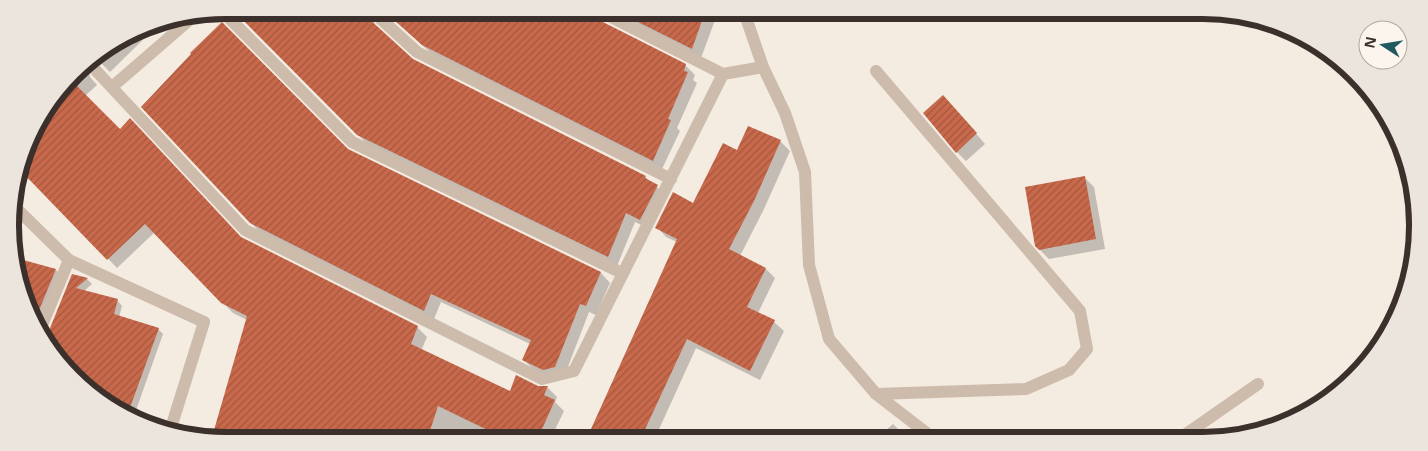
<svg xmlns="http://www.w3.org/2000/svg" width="1428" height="451" font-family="'Noto Sans',sans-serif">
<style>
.shadow{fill:#0003}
.building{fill:url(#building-hatch)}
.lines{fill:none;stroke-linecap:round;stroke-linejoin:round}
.minor{stroke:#cdbbac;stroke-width:12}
.rim{fill:none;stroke:#3b302b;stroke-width:6}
</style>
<defs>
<pattern id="building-hatch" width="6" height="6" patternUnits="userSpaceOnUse" patternTransform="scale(1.25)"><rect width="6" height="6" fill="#c8694b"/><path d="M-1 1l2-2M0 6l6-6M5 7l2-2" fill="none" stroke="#a4573f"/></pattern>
</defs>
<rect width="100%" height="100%" fill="#f4ebe1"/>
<!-- shadow -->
<path class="shadow" d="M235,10L543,11L546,13L547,11L718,12L701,58L603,19V24L685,65L695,75L693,80L697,83L677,128L680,131L662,169L433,55L388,14L379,13L373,19L375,27L412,60L645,177L667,196L650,229L635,222L617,266L368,145Z
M158,23L153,28L154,29L110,72L100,62L92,64L89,68L90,77L97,85L85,96L120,130L242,239L417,327L427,337L421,351L510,393L547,387L557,397L555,402L564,411L551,438L213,437L247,320L233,313L155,232L117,268L21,168L32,130L83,64L143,26Z
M952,106L985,144L966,161L957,152Z
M780,141L790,151L763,211L740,256L766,269L775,278L758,313L774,322L784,331L760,380L696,348L655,438H601L592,429L677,242L666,237L657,227L694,205L738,152Z
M348,150L601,273L610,283L596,315L589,312L564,377L554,379L533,369L524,360L530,344L441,302L434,319L261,233L251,223Z
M1085,178L1094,187L1105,249L1049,259L1039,249Z
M14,231L19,236L15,247Z
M16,259L56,270L61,275L39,329L17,281Z
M73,275L87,279L92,284L83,292L117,300L122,306L119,317L158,329L163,334L134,416L106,405L46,345L43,338L49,334Z
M893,424L907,438H877Z"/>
<!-- building -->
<path class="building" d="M235,10L364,11L367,17L413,59L646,176L645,178L658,185L640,220L626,213L608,257L357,135L234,11Z
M384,11L593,12L594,16L597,19L686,64L684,71L688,72L668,119L671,120L653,161L422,45Z
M618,12H705L692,49Z
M222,22L348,149L601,272L586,306L580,304L555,367L543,370L522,360L531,340L431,294L424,311L250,223L141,107L191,54L190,53Z
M71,80L120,129L130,118L241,237L418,326L411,344L510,391L516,375L538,386H548L544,395L555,400L538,438H504L438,406L428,437H212L247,316L221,303L145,224L107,260L20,170L32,130Z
M943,95L977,133L956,153L923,113Z
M748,126L781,140L754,201L729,249L766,268L747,307L775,320L750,371L687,339L641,438H611L591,429L677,239L655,228L673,192L693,203L723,143L737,150Z
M1085,176L1096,239L1039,250L1035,246L1025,187Z
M16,258L56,269L35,320L17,281Z
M72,274L88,278L76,288L118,299L114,314L159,328L128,413L104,403L46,345L43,337L48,333Z"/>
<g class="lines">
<!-- minor -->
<path class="minor" d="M222,11L352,142L622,273
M372,11L417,52L671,179
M601,12L723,74L763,67L785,113L805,172L809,265L829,339L876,394L933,438
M744,12L763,67
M87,61L245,230L542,379L574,371L723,74
M876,71L1080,311L1087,349L1069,370L1026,389L876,394
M112,87L194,16
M12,204L69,260L204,322L170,431
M40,330L69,260
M1179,439L1258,384"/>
</g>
<!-- crop -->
<path d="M0 0H1428V451H0ZM225 19H1203A206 206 0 0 1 1409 225V226A206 206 0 0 1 1203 432H225A206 206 0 0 1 19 226V225A206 206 0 0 1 225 19Z" fill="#ece5de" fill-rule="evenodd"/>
<path class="rim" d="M225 19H1203A206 206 0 0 1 1409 225V226A206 206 0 0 1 1203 432H225A206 206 0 0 1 19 226V225A206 206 0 0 1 225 19Z"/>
<!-- north arrow -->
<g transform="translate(1383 45) rotate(282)"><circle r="24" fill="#fbf5ee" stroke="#aea6a0"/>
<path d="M0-4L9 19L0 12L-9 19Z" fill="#1f5a5e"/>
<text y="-8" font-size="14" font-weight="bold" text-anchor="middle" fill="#3b302b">N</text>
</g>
</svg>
